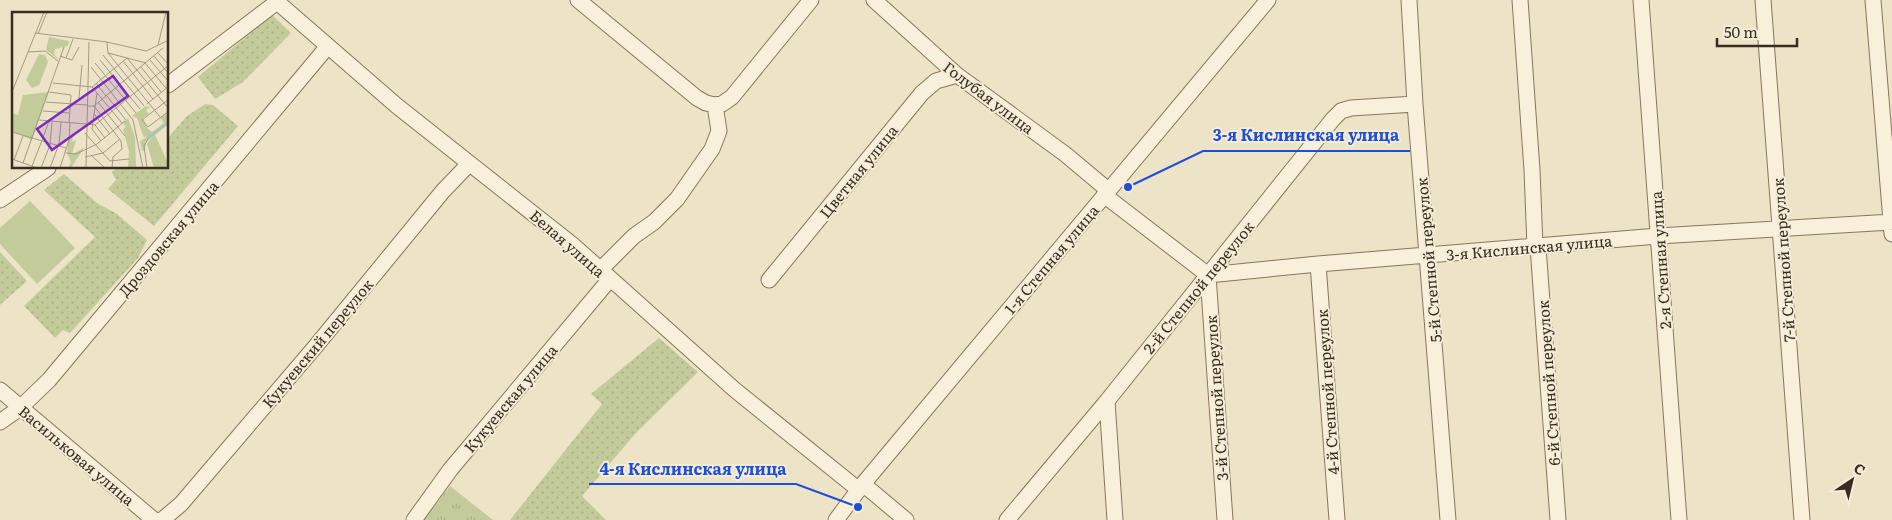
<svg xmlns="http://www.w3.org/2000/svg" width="1892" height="520" font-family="Literata,serif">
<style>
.grass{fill:url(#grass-tufts)}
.park{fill:url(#park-dots)}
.pitch{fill:#c3cb9b}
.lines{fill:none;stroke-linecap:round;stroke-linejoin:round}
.minor-casing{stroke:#88765d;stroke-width:17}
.minor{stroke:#f8f0da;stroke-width:15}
.labels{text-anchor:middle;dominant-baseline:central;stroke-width:4;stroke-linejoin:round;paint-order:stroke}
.street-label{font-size:15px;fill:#392d20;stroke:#f5edd7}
.inset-river{fill:none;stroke:#a8c1bb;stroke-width:2.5}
.inset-road{fill:none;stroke:#a59a84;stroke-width:1}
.view{fill:#7b2cbf;fill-opacity:0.15;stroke:#7b2cbf;stroke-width:2.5}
.inset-edge{fill:none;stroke:#392d20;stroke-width:2.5}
.leader{fill:none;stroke:#1d4ed8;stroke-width:2}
.callout-dot{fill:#1d4ed8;stroke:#f5edd7;stroke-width:2}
.callout-label{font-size:16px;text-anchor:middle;font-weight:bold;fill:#1d4ed8;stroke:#f5edd7;stroke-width:4;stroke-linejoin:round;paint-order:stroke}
</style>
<defs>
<pattern id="grass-tufts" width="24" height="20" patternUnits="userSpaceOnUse" patternTransform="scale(1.25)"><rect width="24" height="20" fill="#c3cb9b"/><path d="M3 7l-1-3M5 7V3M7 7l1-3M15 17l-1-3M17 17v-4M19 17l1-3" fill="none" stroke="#a8af85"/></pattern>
<pattern id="park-dots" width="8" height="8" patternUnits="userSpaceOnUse" patternTransform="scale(1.25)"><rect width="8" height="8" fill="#c3cb9b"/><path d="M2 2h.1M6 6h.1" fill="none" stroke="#a8af85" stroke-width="1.8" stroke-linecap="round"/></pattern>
</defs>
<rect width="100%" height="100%" fill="#ede3c7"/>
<!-- grass -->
<path class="grass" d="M450,486L493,520H424Z"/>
<!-- park -->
<path class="park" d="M272,15L291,33L243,82L215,99L198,77Z
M205,104L213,105L238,126L154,226L108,189L116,180L112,172L117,168H168V138L187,116Z
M64,174L97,203L117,214L147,240L138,258L70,333L63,330L55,338L24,306L95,237L44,190Z
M0,252L27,281L0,305Z
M659,338L698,372L636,433L582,496L606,520H510L602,404L591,394Z"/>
<!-- pitch -->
<path class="pitch" d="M30,201L75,248L37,284L0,244V228Z"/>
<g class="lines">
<!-- minor casing -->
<g class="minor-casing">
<path id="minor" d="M275,0L397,106L574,246L735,390L859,490
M578,0L697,98L706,103L715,105
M874,0L957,75L1065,154L1108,190
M1409,0L1415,104L1448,520
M1520,0L1532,170L1535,247
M1641,0L1679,520
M1763,0L1802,520
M1873,0L1892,234
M168,85L277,2
M1104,195L1208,275L1318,264L1658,236L1892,222
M0,200L48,168
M1538,247L1558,520
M1318,264L1337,520
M600,270L634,236L654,222L677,199L712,149L719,131L715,105L722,104L732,97L811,0
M1208,275L1225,520
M769,280L922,93L936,81L957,75
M0,390L154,520
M1107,401L1115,520
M0,422L20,408L49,380L328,46
M863,484L906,520
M162,520L181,504L315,347L443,191L469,164
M414,520L450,470L610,279
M836,520L863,484L1268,0
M1007,520L1107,401L1333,119L1341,111L1351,108L1415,104"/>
</g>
<!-- minor -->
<use href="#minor" class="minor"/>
</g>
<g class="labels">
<!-- street labels -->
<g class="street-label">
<text transform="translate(989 97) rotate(37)">Голубая улица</text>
<text transform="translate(858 171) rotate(-51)">Цветная улица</text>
<text transform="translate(168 238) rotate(-50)">Дроздовская улица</text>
<text transform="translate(568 243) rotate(41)">Белая улица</text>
<text transform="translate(1529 247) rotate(-5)">3-я Кислинская улица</text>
<text transform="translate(1051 259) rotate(-50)">1-я Степная улица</text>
<text transform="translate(1428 260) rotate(-95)">5-й Степной переулок</text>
<text transform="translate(1660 260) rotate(-94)">2-я Степная улица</text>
<text transform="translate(1783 260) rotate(-94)">7-й Степной переулок</text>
<text transform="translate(1198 287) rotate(-51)">2-й Степной переулок</text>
<text transform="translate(317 343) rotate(-50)">Кукуевский переулок</text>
<text transform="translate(1548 383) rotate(-94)">6-й Степной переулок</text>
<text transform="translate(1327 392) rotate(-94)">4-й Степной переулок</text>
<text transform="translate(510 398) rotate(-50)">Кукуевская улица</text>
<text transform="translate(1216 398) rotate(-94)">3-й Степной переулок</text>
<text transform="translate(77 455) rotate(40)">Васильковая улица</text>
</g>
</g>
<!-- overview -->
<g transform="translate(12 12)">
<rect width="156" height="156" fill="#ede3c7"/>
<path d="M153,102L156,104V112L143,123L156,151L154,156L141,123L134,130L133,138L130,139L128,129L134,126L135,116L140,120L152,111L148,106ZM57,124H62L59,130L64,128L60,142L72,136L59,156H56L59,150L55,141Z" fill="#c3cb9b"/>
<path d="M37,25L57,29L56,34L43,37L42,42L47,48L34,38Z" fill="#c3cb9b"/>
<path d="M37,80L20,128L0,119V101L6,103L11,83ZM134,94L138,95L134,98L137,102L131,106L137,120L132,126L125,106L120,104ZM116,106L123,125L124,156H116L117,139L111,117L114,115L111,111ZM141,123L152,143L154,156H142L135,132Z" fill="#c3cb9b"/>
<path d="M27,42L33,43L36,50L27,73L20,76L14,68Z" fill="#c3cb9b"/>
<path class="inset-river" d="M135,127L157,110"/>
<path class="inset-road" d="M23,21L95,30L134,39L157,28M26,22L35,0M95,30L96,41L148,105M146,33L154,0M16,40L33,39L46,49M96,41L134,51M146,41L157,53M91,43L132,94M48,44L60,48L67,35M142,44L157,62M54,46L61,27M88,48L128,97M138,48L157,70M111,49L141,87M83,51L124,101M133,51L154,76M79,55L121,108L131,156M129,55L149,80M41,71L80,75L115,46L157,97M84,71L94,84M80,75L110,111M0,80L32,0M37,80L59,83L57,111M85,81L80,117L89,129M94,83L114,108M67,86L70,53M157,87L130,108L136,115L157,99M34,90L75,93M86,90L113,124M135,92L157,74M75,94H82L151,36M82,94L109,129L110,137L101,145L100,156M31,99L57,101M82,102L98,122M27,108L74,112M74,112L83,113L157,53M83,113L93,126M0,120L54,136M73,121L98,149L117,147M29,131L37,109M54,141L64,142L85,132L113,109M80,144L93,156M73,145L91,141L108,127M0,147L25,156M2,148L11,124M11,151L52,35M20,154L29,131M29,156L38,133L40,109M38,156L47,132L49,110M48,156L57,128L58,111M74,156L77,30M135,156L132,134L136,127"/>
<path class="view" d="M101,64L116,84L40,138L25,117Z"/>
<rect width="156" height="156" class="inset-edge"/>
</g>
<!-- callouts -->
<path class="leader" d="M1128 187L1203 151H1410M858 507L796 484H589"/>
<g class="callout-dot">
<circle cx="1128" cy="187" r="5"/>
<circle cx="858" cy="507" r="5"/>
</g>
<g class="callout-label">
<text x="1306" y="141">3-я Кислинская улица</text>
<text x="693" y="475">4-я Кислинская улица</text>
</g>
<!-- north arrow -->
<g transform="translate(1852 480) rotate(35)" stroke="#f5edd7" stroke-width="4" paint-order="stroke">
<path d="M0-4L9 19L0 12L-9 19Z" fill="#392d20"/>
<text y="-8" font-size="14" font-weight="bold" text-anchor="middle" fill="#392d20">С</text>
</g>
<!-- scale -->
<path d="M1717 38v8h80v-8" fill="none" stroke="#392d20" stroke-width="2.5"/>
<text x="1724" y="38" font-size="15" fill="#392d20" stroke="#f5edd7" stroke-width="4" paint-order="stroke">50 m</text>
</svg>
